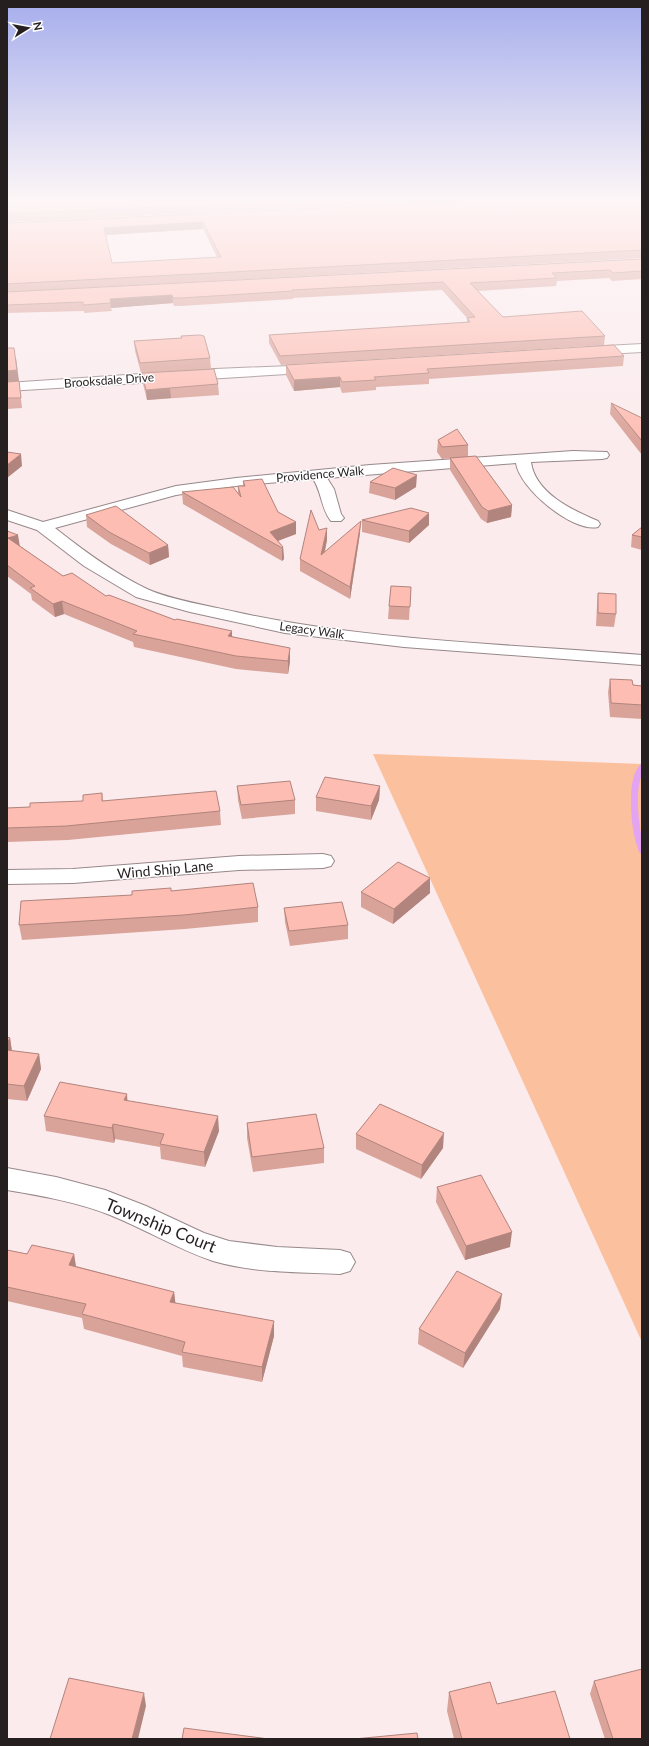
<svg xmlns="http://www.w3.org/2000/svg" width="649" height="1746" font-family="Lato,sans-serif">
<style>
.green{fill:#fbc09d}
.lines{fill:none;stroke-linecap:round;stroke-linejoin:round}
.stream{stroke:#e3a4f2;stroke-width:7}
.minor-casing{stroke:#97888a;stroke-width:2}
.minor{fill:#fff;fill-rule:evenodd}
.wall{fill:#daa39a;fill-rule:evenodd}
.shaded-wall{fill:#b1847d}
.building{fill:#fdbdb3;stroke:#b1847d;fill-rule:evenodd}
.labels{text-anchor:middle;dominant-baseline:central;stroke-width:3;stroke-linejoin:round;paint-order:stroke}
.far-street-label{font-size:12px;fill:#251f20;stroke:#fff}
.street-label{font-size:14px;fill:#251f20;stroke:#fff}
.near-street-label{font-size:17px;fill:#251f20;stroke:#fff}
</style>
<rect width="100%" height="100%" fill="#fbebed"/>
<!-- green -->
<path class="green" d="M373,754L642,764V1342Z"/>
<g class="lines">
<!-- stream -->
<path class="stream" d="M642,768C629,784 635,832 642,850"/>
<!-- minor casing -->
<g class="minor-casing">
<path id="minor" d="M642,344V352L587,355L581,351L587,347Z
M315,365L320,366L321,369L320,372L7,391V383L215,369Z
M573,451L607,452L609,455L607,458L602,459L531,462C535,493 572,510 598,521L600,524L598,527C573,533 519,488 516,463L327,478L334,489L341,514L344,518L341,521H331C321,509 322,492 313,479L236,486L176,495L55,528C84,551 114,573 147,589C171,600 210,606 236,612C369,641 507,644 642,655V665L404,647L285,633L190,612L136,597L84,566L37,530L7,520V510L43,522L176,486L236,478L370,465Z
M323,854L331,856L334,861L331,866L323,868L239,870L73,883L7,884V870L73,869L239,856Z
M7,1168L56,1177L105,1190L146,1206L204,1233L229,1241L277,1247L340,1250L350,1253L355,1262L350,1271L340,1274C298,1272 254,1273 213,1261C177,1249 145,1229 110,1215C77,1202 42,1196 7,1190Z"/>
</g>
<!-- minor -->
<use href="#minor" class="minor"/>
</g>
<!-- wall -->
<path class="wall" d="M7,201H442L7,222Z
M642,201V258L7,292V223ZM203,229L217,257L112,263L106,235Z
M642,259V279L612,281L609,278L557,281L556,286L478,291L503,317L605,336L604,345L281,365L269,343V335L467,323V318L442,290L293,298V299L181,306H174L173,303L111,308L112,311L84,313V311L7,313V292Z
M181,336L210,358L211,369L141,373L135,351L134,341L181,338Z
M7,348L19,381L22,408L7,409Z
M624,356L623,366L429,379V384L376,387V390L342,393L340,387L294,391L286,375V365Z
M142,373L218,384L219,395L147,400L143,384Z
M611,403L642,418V455L610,414Z
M438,440L468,445V457L442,459L437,452Z
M450,458L512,505L511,517L487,523L481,519L450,470Z
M243,481L278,512L296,522V534L278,541L283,547L284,559L282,561L183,504L182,492L238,494V486H243Z
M370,482L416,487L395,500L369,493Z
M429,513V525L409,543L362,532V520Z
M86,515L168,545L169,557L150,565L111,544L87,527Z
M642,527V550L631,547L632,535Z
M7,531L20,546L63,576L106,596L175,620L232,631V636L290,661L288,674L236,669L134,647L133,642L64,614L55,617L32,600L31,594L7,576Z
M360,533L350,599L300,571V559L327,540L325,552Z
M411,587L409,620L388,619L389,606Z
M598,593L616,614L614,627L596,626L597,605Z
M610,679L633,685L642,686V719L610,717L608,692Z
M237,786L295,800V814L242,819L238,800Z
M380,786L379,800L371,820L316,811V797Z
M102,793L103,801L220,811L221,825L68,840L7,842V808L30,807L83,801Z
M430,878V893L393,924L361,907V892Z
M172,891L258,907V922L185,929L22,940L19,925L132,895Z
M284,908L348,925V939L290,946L285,922Z
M7,1037L10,1038L12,1051L39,1054L41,1069L27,1101L7,1099Z
M127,1101L219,1131L205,1167L161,1159L160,1147L115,1139L114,1143L46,1131L44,1116Z
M247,1123L324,1148V1163L253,1172L247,1138Z
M356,1134L443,1148L421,1179L356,1149Z
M437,1187L510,1247L465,1260L436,1202Z
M7,1250L27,1254H74L76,1266L174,1292L175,1303L274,1336L262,1382L183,1367L182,1356L84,1329L82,1318L7,1301Z
M500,1309L463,1368L418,1344L419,1329Z
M594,1681L642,1739H605L590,1694Z
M449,1692L497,1704L570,1739H454L447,1711Z"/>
<!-- shaded-wall -->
<path class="shaded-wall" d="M203,222V229L105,235L104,228Z
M172,295L173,303L111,308L110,299Z
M16,358L19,381L7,382V371Z
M340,377V387L294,391V380Z
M170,388L171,398L147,400L146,390Z
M21,454L22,466L7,478V465Z
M417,475L416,487L395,500V488Z
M512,505L511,517L487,523L488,511Z
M429,513V525L409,543V531Z
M361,521L360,533L350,599V587Z
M296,522V534L272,543L270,532Z
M327,528V540L321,567V555Z
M18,535L20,547L8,538Z
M168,545L169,557L150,565L149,553Z
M283,547L284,559L282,561V548Z
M62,601L64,614L55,617L53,604Z
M232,631V644L228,636Z
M290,648V661L288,674V661Z
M380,786L379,800L371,820V806Z
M430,878V893L393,924L394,909Z
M10,1038L12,1052L7,1063V1043Z
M39,1054L41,1069L27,1101L24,1086Z
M127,1094L128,1109L124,1100Z
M218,1116L219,1131L205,1167L204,1152Z
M113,1124L115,1139L114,1143L112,1128Z
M444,1133L443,1148L421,1179L422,1165Z
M512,1232L510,1247L465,1260L466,1246Z
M74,1254L76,1268L69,1265Z
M174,1292L176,1307L170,1302Z
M502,1294L500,1309L463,1368L465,1353Z
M274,1321V1336L262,1382V1367Z
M144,1693L146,1706L138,1739H132Z"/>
<!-- building -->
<path class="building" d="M7,201H287L7,214Z
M472,201H642V250L7,284V223ZM203,222L221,257L112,263L104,228Z
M642,259V271L613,273L610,270L552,273L557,278L470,283L503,317L582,311L605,336L280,356L269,335L470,322L467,318L475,317L443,282L292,290L293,291L181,298H173L172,295L110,299L111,303L83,305V302L7,305V292Z
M200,335L204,336L210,358L140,363L134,341L182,338L181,336Z
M614,345L624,356L427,369L429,373L374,377L376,380L342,382L340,377L294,380L286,365Z
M7,348H14L17,370L7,371Z
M214,369L218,384L146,390L142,373Z
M19,381L21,398H7V382Z
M611,403L642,418V441Z
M457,429L468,445L442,447L438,440Z
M7,452L21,454L7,465Z
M476,456L512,505L488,511L482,507L450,458Z
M393,468L417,475L395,488L370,482Z
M262,479L278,512L296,522L270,532L283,547L282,548L182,492L233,487L241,497L238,486H245L243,481Z
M116,506L168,545L149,553L109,532L86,515Z
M411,508L429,513L409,531L362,520Z
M311,510L319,530L327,528L321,555L361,521L350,587L300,559Z
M642,527V537L632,535Z
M7,531L18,535L8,538L63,576L72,573L106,596L109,595L175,620L177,619L232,631L228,636L290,648L288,661L236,656L133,634L137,631L62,601L53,604L30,588L35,586L7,565Z
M391,586L411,587L410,607L389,606Z
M598,593L616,594V614L598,613Z
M610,679L632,680L633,685L642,686V705L611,703Z
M325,777L380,786L371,806L316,797Z
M290,781L295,800L241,805L237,786Z
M216,791L220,811L66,826L7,828V808L30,807V803L83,801V795L102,793V801Z
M398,862L430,878L394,909L361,892Z
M253,883L258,907L184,915L19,925L21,901L132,895V891L171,888V891Z
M342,902L348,925L289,931L284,908Z
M7,1037L10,1038L7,1043Z
M7,1050L39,1054L24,1086L7,1084Z
M60,1082L127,1094L124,1100L218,1116L204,1152L160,1144L164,1134L113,1124L112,1128L44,1116Z
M380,1104L444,1133L422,1165L356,1134Z
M316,1114L324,1148L252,1157L247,1123Z
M481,1175L512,1232L466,1246L437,1187Z
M32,1245L74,1254L69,1265L174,1292L170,1302L274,1321L262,1367L182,1352L185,1342L82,1314L86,1304L7,1287V1250L27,1254Z
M457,1271L502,1294L465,1353L419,1329Z
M642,1669V1739H613L594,1681Z
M69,1678L144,1693L132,1739H50Z
M490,1682L497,1704L555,1691L570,1739H462L449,1692Z
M184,1728L269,1739H182Z
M417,1733L418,1739H354Z"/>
<!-- sky -->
<linearGradient id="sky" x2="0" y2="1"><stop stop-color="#a6aeec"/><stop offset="0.45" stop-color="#fdf6f7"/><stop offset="1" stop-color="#fdf6f7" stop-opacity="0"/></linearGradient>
<rect width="649" height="445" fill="url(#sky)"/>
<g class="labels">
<!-- far-street labels -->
<g class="far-street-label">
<text transform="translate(109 380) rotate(-4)">Brooksdale Drive</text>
<text transform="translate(320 474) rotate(-5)">Providence Walk</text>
<text transform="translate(312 630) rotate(8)">Legacy Walk</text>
</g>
<!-- street labels -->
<g class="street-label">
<text transform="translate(165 869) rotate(-5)">Wind Ship Lane</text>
</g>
<!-- near-street labels -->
<g class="near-street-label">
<text transform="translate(161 1225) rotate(22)">Township Court</text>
</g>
</g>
<!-- border -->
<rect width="649" height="1746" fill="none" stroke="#251f20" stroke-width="16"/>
<!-- north arrow -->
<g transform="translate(28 28) rotate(79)" stroke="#ffffff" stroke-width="3" paint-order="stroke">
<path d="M0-3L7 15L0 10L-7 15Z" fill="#251f20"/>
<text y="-6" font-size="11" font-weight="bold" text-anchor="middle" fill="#251f20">N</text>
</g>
</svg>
